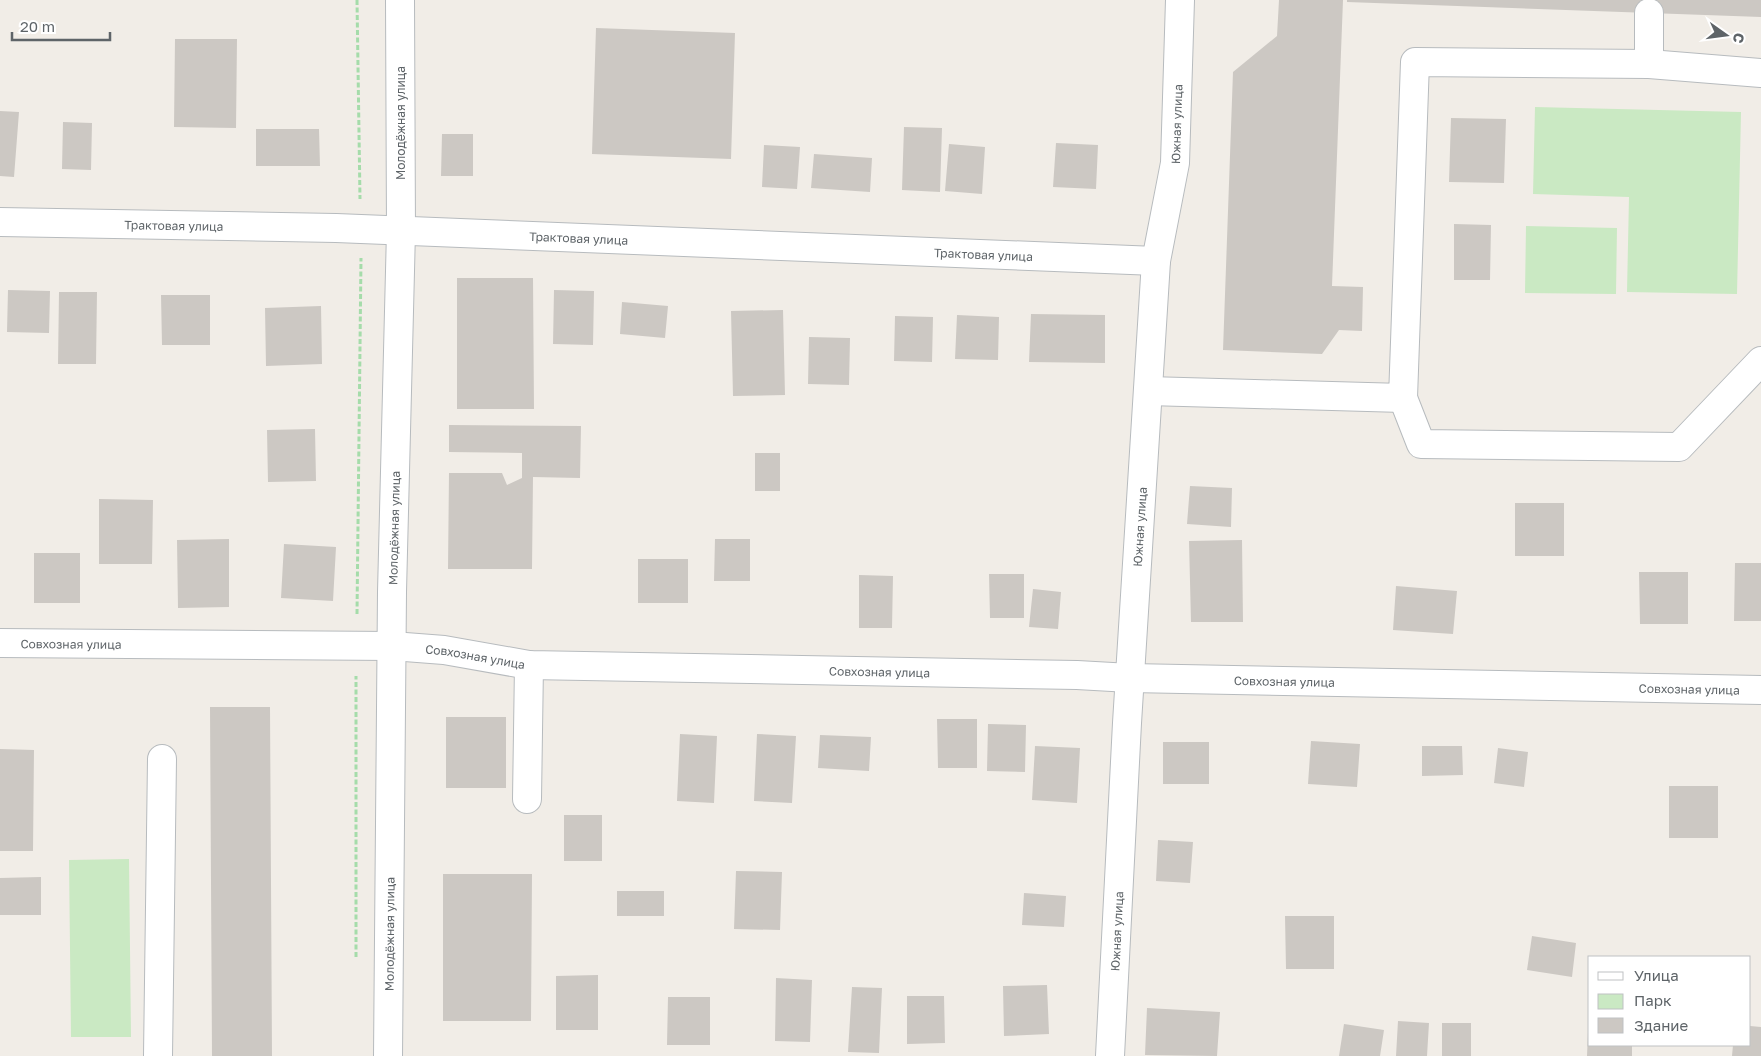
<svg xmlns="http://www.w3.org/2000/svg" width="1761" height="1056" font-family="'Golos Text',sans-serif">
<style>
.green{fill:#cae9c3}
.building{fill:#ccc8c3}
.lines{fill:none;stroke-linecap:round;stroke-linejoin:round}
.minor-casing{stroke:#b7bbbe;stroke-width:30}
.path{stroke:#a5dcaa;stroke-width:3;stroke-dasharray:5 2.5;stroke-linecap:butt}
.minor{stroke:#fff;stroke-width:28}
.labels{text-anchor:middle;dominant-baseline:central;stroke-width:4;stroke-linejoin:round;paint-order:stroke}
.street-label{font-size:12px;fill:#5e6468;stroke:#fff}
</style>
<rect width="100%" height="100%" fill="#f1ede7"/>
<!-- green -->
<path class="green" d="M1535,107L1741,112L1737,294L1627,292L1629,197L1533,194Z
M1526,226L1617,228L1616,294L1525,293Z
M129,859L131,1037H71L69,860Z"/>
<!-- building -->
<path class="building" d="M1279,0H1343L1332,286L1363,287L1362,331L1339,330L1322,354L1223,350L1233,72L1277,36Z
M1347,0H1761V17L1347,2Z
M596,28L735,33L731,159L592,154Z
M175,39H237L236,128L174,127Z
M0,111L19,112L14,177L0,176Z
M1451,118L1506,119L1504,183L1449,182Z
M63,122L92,123L91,170L62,169Z
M904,127L942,128L940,192L902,190Z
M256,129H319L320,166H256Z
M442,134H473V176H441Z
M1056,143L1098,145L1096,189L1053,187Z
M949,144L985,147L982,194L945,191Z
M764,145L800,147L797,189L762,187Z
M814,154L872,158L870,192L811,188Z
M1454,224L1491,225L1490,280H1454Z
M457,278H533L534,409H457Z
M8,290L50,291L49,333L7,332Z
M554,290L594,291L593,345L553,344Z
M59,292H97L96,364H58Z
M161,295H210V345H162Z
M622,302L668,306L665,338L620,334Z
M321,306L322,364L266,366L265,308Z
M783,310L785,395L733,396L731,311Z
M1031,314L1105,315V363L1029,362Z
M957,315L999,317L998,360L955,359Z
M895,316L933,317L932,362L894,361Z
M809,337L850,338L849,385L808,384Z
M449,425L581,426L580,478L533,477L532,569H448L449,473H502L507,485L522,478V453L449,452Z
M315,429L316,481L268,482L267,430Z
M755,453H780V491H755Z
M1190,486L1232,488L1231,527L1187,524Z
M99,499L153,500L152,564H99Z
M1515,503H1564V556H1515Z
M229,539V607L178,608L177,540Z
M715,539H750V581H714Z
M1242,540L1243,622H1191L1189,541Z
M284,544L336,547L333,601L281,598Z
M34,553H80V603H34Z
M638,559H688V603H638Z
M1735,563H1761V621H1734Z
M1639,572H1688V624H1640Z
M989,574H1024V618H990Z
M859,575L893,576L892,628H859Z
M1396,586L1457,591L1453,634L1393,630Z
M1033,589L1061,592L1058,629L1029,627Z
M210,707H270L272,1056H212Z
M446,717H506V788H446Z
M937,719H977V768H938Z
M988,724L1026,725L1025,772L987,771Z
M680,734L717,736L714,803L677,801Z
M757,734L796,736L792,803L754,801Z
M820,735L871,737L869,771L818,768Z
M1311,741L1360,744L1357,787L1308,784Z
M1163,742H1209V784H1163Z
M1035,746L1080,748L1077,803L1032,800Z
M1422,746H1462L1463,775L1422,776Z
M1498,748L1528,752L1524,787L1494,783Z
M0,749L34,750L33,851H0Z
M1669,786H1718V838H1669Z
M564,815H602V861H564Z
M1158,840L1193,842L1190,883L1156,881Z
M736,871L782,872L780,930L734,929Z
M443,874H532L531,1021H443Z
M41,877V915H0V878Z
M617,891H664V916H617Z
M1024,893L1066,896L1064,927L1022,925Z
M1285,916H1334V969H1286Z
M1532,936L1576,943L1572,977L1527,970Z
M598,975V1030H556V976Z
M776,978L812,980L810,1042L775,1041Z
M1047,985L1049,1034L1004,1036L1003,986Z
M852,987L882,988L879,1053L848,1052Z
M907,996H944L945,1043L907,1044Z
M668,997H710V1045H667Z
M1147,1008L1220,1012L1217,1056L1145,1055Z
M1398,1021L1429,1023L1427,1056H1396Z
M1442,1023H1471V1056H1442Z
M1344,1024L1384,1030L1380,1056H1339Z
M1750,1026L1761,1027V1056H1732L1733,1045H1750Z
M1588,1032H1590V1045H1632V1056H1587Z"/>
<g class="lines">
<!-- minor casing -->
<g class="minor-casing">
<g id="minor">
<path d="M1649,13V64"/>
<path id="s1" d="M0,222L336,228L1156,261"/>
<path d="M1148,391L1403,398L1415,62L1649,64L1761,73"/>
<path d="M1403,398L1421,444L1679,447L1761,361"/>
<path id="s2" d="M0,643L392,646L444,650L529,665L1077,675L1130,678L1761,690"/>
<path d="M527,799L529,665"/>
<path d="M158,1056L162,759"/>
<path id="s3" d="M388,1056L392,592L401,231L400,0"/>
<path id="s4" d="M1110,1056L1127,723L1156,261L1175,163L1180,0"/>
</g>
</g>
<!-- path -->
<path class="path" d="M357,0L360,199
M357,614L361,258
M356,957V676"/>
<!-- minor -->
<use href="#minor" class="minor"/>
</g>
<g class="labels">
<!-- street labels -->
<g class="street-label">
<text transform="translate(400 123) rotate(-90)">Молодёжная улица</text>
<text stroke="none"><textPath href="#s4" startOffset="935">Южная улица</textPath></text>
<text stroke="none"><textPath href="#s1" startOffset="174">Трактовая улица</textPath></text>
<text stroke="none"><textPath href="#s1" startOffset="579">Трактовая улица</textPath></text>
<text stroke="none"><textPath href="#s1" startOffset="984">Трактовая улица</textPath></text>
<text stroke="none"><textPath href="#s4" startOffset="530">Южная улица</textPath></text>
<text stroke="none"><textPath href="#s3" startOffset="528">Молодёжная улица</textPath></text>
<text stroke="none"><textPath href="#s2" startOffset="71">Совхозная улица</textPath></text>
<text stroke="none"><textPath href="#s2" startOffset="476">Совхозная улица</textPath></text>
<text stroke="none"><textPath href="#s2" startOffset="881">Совхозная улица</textPath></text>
<text stroke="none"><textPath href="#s2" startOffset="1286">Совхозная улица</textPath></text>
<text stroke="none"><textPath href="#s2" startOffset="1691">Совхозная улица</textPath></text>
<text stroke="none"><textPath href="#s4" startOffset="125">Южная улица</textPath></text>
<text stroke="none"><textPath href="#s3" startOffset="122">Молодёжная улица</textPath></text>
</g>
</g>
<!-- legend -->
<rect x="1588" y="956" width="162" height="90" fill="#ffffff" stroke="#bfc1c3"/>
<rect x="1598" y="972" width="25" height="8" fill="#ffffff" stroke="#bfc1c3"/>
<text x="1634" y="981" font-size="15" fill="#5e6468">Улица</text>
<rect x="1598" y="994" width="25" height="15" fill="#cae9c3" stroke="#bfc1c3"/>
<text x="1634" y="1006" font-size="15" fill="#5e6468">Парк</text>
<rect x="1598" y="1018" width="25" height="15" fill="#ccc8c3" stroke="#bfc1c3"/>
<text x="1634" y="1031" font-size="15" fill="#5e6468">Здание</text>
<!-- north arrow -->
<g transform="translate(1726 35) rotate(104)" stroke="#ffffff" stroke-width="4" paint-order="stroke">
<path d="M0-4L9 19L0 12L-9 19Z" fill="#5e6468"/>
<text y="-8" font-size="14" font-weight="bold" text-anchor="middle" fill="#5e6468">С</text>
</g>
<!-- scale -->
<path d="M12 32v8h98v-8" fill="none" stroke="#5e6468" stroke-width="2.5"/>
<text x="20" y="32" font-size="15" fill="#5e6468" stroke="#ffffff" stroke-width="4" paint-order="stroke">20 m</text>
</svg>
